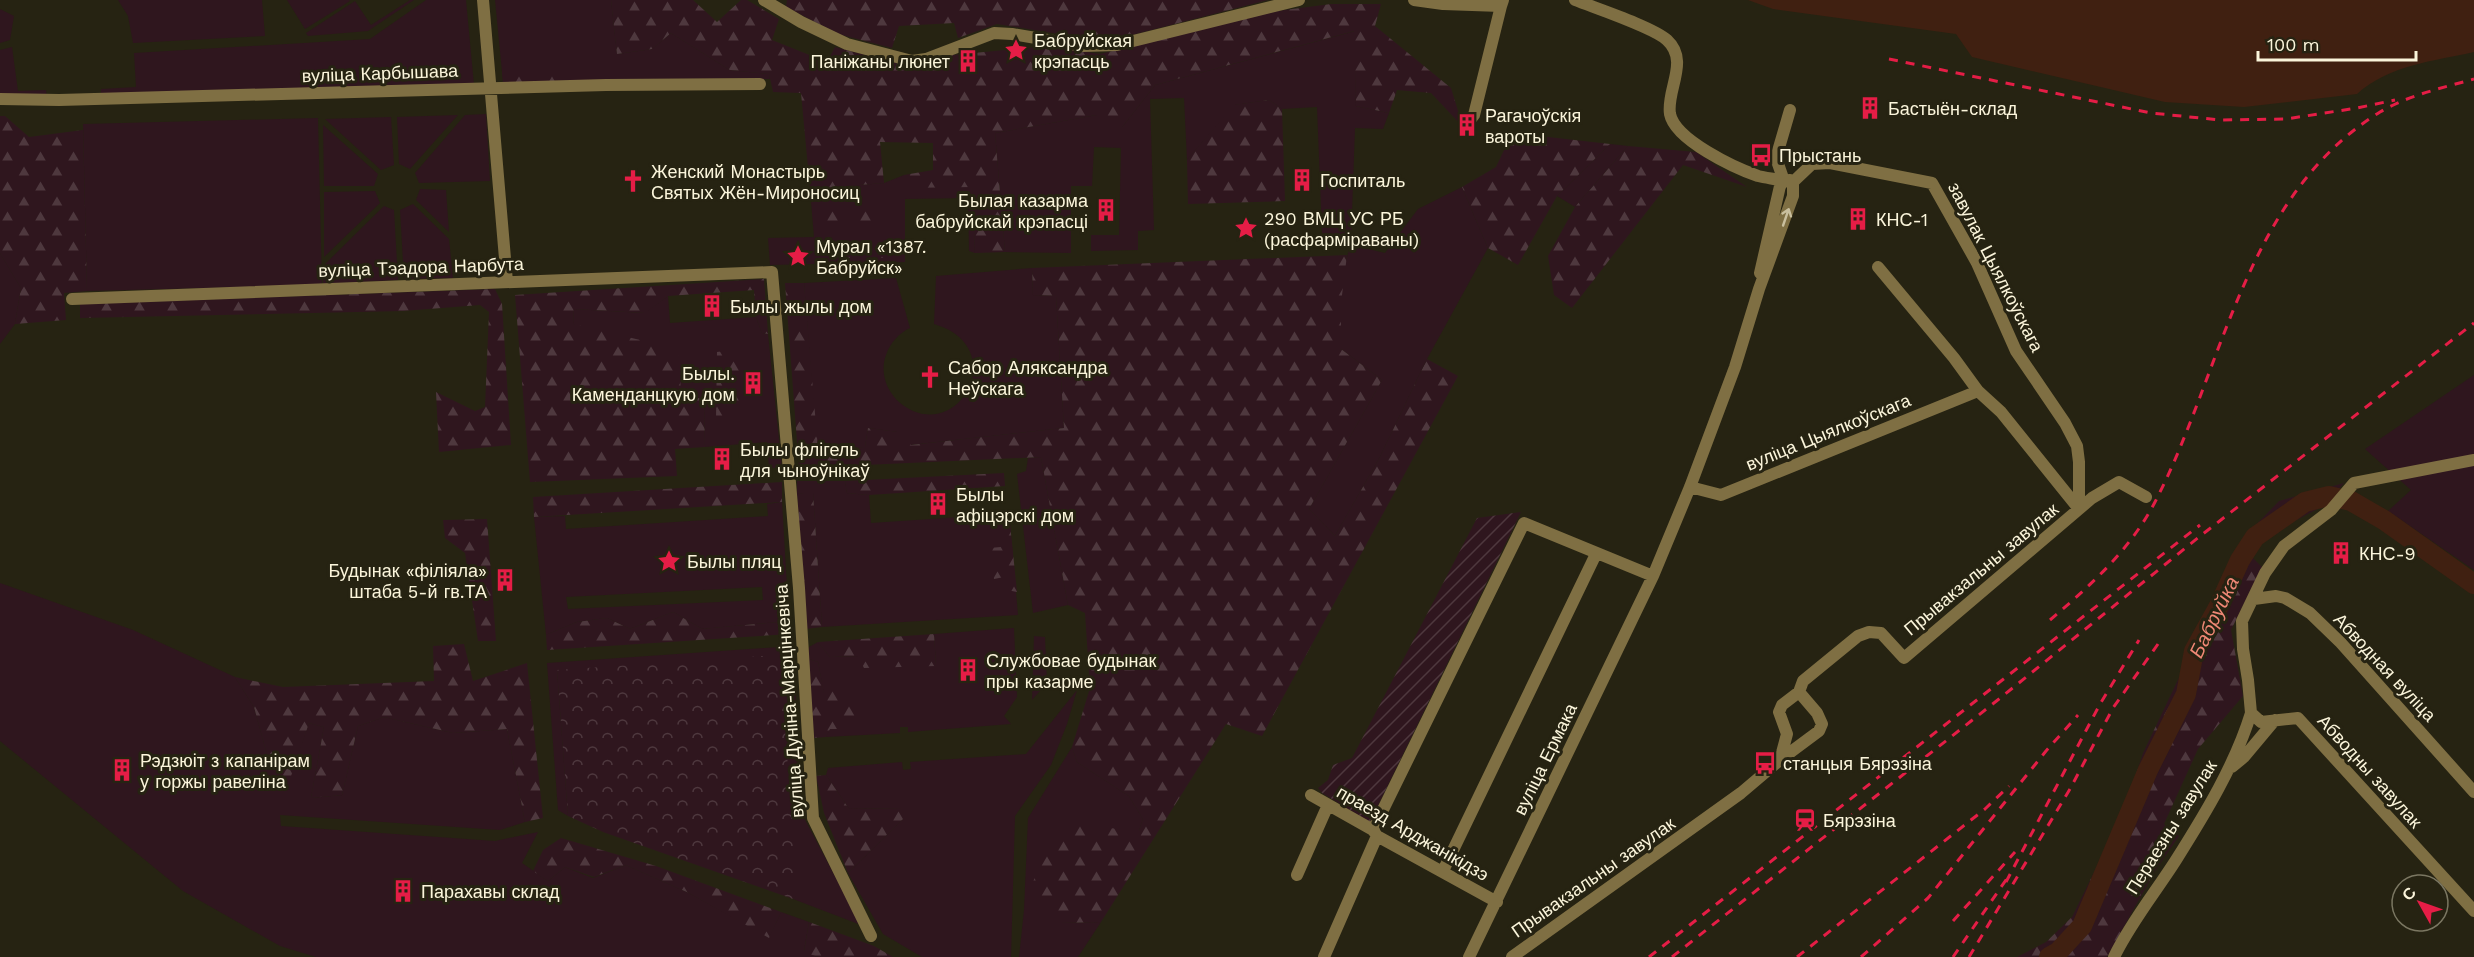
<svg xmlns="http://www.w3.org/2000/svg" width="2474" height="957" font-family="'Work Sans',sans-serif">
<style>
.grass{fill:#2f161e;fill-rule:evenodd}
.forest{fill:url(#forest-firs)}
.park{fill:url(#park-crowns)}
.garden{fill:url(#garden-furrows)}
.water{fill:#402011}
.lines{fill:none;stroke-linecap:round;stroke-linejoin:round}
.river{stroke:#402011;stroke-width:20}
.minor{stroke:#7f6f43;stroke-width:12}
.rail{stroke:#e51d46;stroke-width:3;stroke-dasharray:9 8;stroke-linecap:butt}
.oneway{stroke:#c9bf9e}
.labels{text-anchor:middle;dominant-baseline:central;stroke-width:6;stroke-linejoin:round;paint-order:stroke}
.poi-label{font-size:18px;fill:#fbf5db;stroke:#262312;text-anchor:start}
.street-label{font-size:18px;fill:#fbf5db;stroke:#262312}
.water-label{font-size:20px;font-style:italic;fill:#ef8875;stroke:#262312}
</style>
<defs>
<pattern id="forest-firs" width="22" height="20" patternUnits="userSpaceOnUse" patternTransform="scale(1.5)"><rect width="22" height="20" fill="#2f161e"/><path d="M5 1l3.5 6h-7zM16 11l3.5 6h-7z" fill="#4e383e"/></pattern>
<pattern id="park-crowns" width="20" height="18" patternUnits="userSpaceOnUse" patternTransform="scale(1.5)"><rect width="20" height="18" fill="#2f161e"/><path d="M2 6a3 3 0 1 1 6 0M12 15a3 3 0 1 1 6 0" fill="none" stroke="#4e383e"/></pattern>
<pattern id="garden-furrows" width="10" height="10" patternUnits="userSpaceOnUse" patternTransform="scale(1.5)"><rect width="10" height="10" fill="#2f161e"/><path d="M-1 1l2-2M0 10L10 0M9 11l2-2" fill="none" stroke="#4e383e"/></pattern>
</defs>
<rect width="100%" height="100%" fill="#262312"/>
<!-- grass -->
<path class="grass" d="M118,0H262L265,36L133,43L128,16Z
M287,0H349L350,1L305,29Z
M410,0H414L368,31L308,36L306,33L355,1L371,25Z
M426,0H466L474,85L101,97V89L136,87L134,53L370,39Z
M495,0H611L617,54L652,49L671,33L730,70L769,74L770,79L503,82Z
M0,9L14,16L10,40L0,43Z
M1355,31L1356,106L1389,113L1383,129L1355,128L1351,240L1322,233L1317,107L1282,109L1269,100L1235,105L1187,160L1184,98L1150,99L1154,230L1138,231V250L1091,251V235H1119L1121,148L1094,147L1092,186H1071V253L1005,252L995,133L1096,115L1122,127L1155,85Z
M12,47L18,91L46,90L47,97L0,96V50Z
M486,114L490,181L419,183L415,173L465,115Z
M458,115L410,169L399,164L397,117Z
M391,117L394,165L381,170L325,119Z
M318,118L322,285L87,291L83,124Z
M323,125L378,174L374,186H324Z
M1610,144L1628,146L1575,207L1557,196Z
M904,175V187H972L975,253L969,251L968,198L905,199V262L770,265L768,238L814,237L810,189L884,183Z
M1462,187L1488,248L1427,359L1380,457L1335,536L1309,509L1382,380L1341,349C1341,316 1338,277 1351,245L1385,253L1418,209Z
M420,189L446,190L449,232L416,200Z
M375,191L380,203L324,257V192Z
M413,204L449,239L453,278L404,279L400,210Z
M384,206L394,210L398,280L323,284V266Z
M0,253L21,288L15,324L0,344Z
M1032,268L1033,295L1056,296L1064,428L910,445L897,432L868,428L865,447L817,449L804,283L896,278L910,328C899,333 890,343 886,355C881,368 884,383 892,394C897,402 905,407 913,411C966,433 1007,345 934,324L936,276Z
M668,296L670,323L756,317L762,333L768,334L782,468H769L767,442L705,447L704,401L681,392L573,324L574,309L644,313Z
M2474,375V570L2388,511L2411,490L2365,449Z
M1041,457L1068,605L1033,613L1017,474L1026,471L1028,458Z
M797,481H845L847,493L869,495L871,523L1006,514L1010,524L1018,615L822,627L813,493L797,494Z
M782,502L789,621L702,629L673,612L630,629L607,618L577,622L546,635L534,517L565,516L566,529L768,516L767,504ZM762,587L763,600L568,609L566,597Z
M0,583L133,630L235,677L254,707L271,769L287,784L309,723L324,727L311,798L342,795L358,726L384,717L453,733L507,729L525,822L500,830L280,815L281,826L495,841L538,832L522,863L548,881L565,867L593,878L626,865L689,893L769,937L781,912L809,922L804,951L818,957H316L280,946L183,891L0,741Z
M1014,628L1017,697L1004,716L1011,724L908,732V727H900V733L826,737L830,728L818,662L808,659L809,647L818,642L830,657L858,656L911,666H936L934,634Z
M1034,636L1045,637L1047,683L1032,700Z
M793,646L802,814L861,925L793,899L797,894L557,670L568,816L558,810L547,663Z
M1077,690L1067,724L1051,765L1015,816L1011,957H922L883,934L848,873L903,819V808L849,809L826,775L828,768L902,762L903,770L911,769L910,762L1026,754Z
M1072,747L1077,762L1129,796L1143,819L1139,831L1060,923L1101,922L1078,957H1019L1024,910L1028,818Z"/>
<!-- forest -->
<path class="forest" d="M611,0H693L717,22L741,0H747L779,19L772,40L827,62L835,47L914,68L953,55L1048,46L1100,54L1277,11L1331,4H1381L1375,26L1451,88L1463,127L1431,93L1397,90L1389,113L1356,106L1354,31L1155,85L1122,127L1102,129L1096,115L995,133L1005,252L975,253L972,187L903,188L904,175L933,170V143L880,142L884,183L810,189L801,93L773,92L769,74L730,70L671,33L652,49L617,54Z
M787,0H1268L1132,35L1089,39L997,24L958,38L954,23L899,26L892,48L838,34L786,7Z
M502,72H565V82H503Z
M1269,100L1282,109L1285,201L1188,204L1187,160L1234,105Z
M0,116H5L29,137L83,130L87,291L64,293L66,320L15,324L21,288L0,253Z
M1512,133L1610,144L1557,196L1518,265L1488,248L1462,187L1496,167Z
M1628,146L1696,152L1747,187L1683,165L1572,308L1554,295L1548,256L1575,207Z
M812,210L886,211L885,222L813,221Z
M884,240L883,258H822L825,245Z
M1347,255L1341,303V349L1382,380L1309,509L1335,536L1380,457L1427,359L1458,376L1262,736L1226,724L1101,922L1060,923L1032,884L1060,823L1139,831L1143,819L1129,796L1077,762L1072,747L1090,688L1085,613L1068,605L1041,457L799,468L785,283H804L818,449L865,447L868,428L898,432L911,445L1064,428L1056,296L1033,295L1032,268Z
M764,279L768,334L762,333L756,317L754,290L668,296L645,313L574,309L573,324L678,349L681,392L704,400L705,447L675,449L677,476L530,482L515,295Z
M495,289L502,304L511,445L439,452L436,392L475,411L485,407L489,312L480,305L403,311L80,318V304Z
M739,349L743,417L716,419L717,352Z
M1004,473L1005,486L869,495L847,493L845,481Z
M782,482V502L534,517L533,497Z
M2344,483L2323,506L2269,535L2251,556L2262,567L2231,630L2243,696L2198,749L2164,824L2179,836L2155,871L2107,957H2017L2046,942L2072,917L2124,811L2143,753L2248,533L2279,501Z
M813,492L822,627L806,629L797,494Z
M487,519L496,641H478L465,553L445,538L443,520Z
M1010,524L1017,592L1007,590L1004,577L994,579L989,548L1001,547L999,526Z
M673,612L702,629L789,621L790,634L547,650L546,635L577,622L607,618L630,629Z
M934,634L936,666L864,668L858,656L830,657L818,642Z
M464,644L473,681L527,663L543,818L525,822L507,729L453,733L384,717L358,726L342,795L311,798L324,727L309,723L288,785L271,769L254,707L235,677L283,687L434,681L433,646Z
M808,659L818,662L824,693L836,687L867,707L842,729H830L826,737L814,738Z
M826,775L849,809L904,808L903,819L848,873L824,813L816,776Z
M561,838L656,866L781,912L769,938L689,893L626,865L594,877L565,867L548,881L533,871L543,850Z
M809,922L874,946L893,957H818L804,952Z"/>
<!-- park -->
<path class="park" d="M780,655L797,895L793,899L603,832L568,816L557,670Z"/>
<!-- garden -->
<path class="garden" d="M1521,512L1370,822L1322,793L1318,788L1328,780L1333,765L1352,758L1477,518Z"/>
<!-- water -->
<path class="water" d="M1748,0H2474V52C2434,61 2389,65 2357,94L2244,107L2165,102L1972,57L1956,34L1773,9Z"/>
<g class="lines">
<!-- river -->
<path class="river" d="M2049,957L2058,952L2082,926L2148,770L2186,694L2194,651L2220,604L2240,560L2255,537L2305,502L2329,496L2351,501L2384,520L2474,584"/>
<!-- minor -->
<path class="minor" d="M483,0L507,282
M764,0L801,22L847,44L912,61L926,59L994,33L1012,34L1083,46L1117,45L1299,0
M1414,0L1443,4L1501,6L1503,0
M1575,0C1595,8 1653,27 1667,40C1690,61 1666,90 1670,114C1675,140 1735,168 1758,176C1766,178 1776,179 1784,181L1776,158L1790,110
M0,99L59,100L606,85L760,84
M1468,123L1474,115L1501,6
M1793,182L1812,164L1830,163L1932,183L1977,263L2016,351L2065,423L2077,446L2079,462V509
M1878,267L1954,358L1978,391L2001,412L2079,509
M1760,273L1780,186L1784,181L1790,180
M72,299L772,272L799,588L813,818L871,936
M2474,460L2354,483L2331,510L2284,546L2265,573L2242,621L2243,649L2248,680L2251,713L2261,722L2298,718L2474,911
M1690,487L1721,495L1978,391
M2254,599L2276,596L2285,598L2310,613L2341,643L2474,792
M1799,692L1803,681L1858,636L1869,632L1881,633L1904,658L2092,498L2119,482L2146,497
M2232,767L2244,757L2275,720
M1311,795L1373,830L1377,836L1497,902
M1373,830L1524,523L1653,576
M1443,871L1596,554
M1297,875L1328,805
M1324,957L1377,836
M1469,957L1653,576L1690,487L1735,367L1759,289L1793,196V182
M1512,957L1741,793L1780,760L1819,731L1822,724L1817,713L1799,692L1782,705L1779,712L1787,734L1780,760
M2114,957C2131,922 2155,893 2176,860C2205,814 2235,765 2251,713"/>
<!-- rail -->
<path class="rail" d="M1889,59L2151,113L2220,120L2286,119L2357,108L2395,100
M2050,620C2090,586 2130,550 2155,502C2223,371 2244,196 2380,112C2409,95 2442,88 2474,79
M2006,882L2100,704L2139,640
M1953,921L2015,852
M1649,957L2200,525
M1672,957L1999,699L2199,537L2474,323
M1797,957L1985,809L2009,786
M1861,957L1928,898L2046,751L2078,715
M1953,957L2008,877
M1969,957L2070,789L2113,708L2158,644"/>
</g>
<!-- one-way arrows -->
<defs><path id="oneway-shaft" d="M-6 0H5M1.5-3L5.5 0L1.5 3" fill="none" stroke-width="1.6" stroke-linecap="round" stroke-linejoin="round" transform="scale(1.5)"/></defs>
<use class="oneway" href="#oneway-shaft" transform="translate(1786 217) rotate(-71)"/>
<!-- icons -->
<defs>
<g id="sight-bare" transform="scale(1.8)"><path d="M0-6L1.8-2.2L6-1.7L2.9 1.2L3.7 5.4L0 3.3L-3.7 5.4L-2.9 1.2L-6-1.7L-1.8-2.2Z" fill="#e51d46" stroke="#262312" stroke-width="2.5" paint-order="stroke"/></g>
<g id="building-bare" transform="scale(1.8)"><path d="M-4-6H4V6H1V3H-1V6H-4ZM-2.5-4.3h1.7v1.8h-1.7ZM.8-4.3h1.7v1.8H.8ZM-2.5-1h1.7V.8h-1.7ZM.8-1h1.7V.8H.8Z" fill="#e51d46" stroke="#262312" stroke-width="2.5" paint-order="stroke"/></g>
<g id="bus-bare" transform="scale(1.8)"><path d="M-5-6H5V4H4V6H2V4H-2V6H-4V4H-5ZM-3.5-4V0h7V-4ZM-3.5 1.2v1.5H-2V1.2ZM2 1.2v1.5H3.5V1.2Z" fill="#e51d46" stroke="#262312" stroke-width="2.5" paint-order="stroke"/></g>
<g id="church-bare" transform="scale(1.8)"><path d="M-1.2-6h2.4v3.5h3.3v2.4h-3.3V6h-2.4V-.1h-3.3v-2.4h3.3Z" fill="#e51d46" stroke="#262312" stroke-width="2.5" paint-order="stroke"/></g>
<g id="station-bare" transform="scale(1.8)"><path d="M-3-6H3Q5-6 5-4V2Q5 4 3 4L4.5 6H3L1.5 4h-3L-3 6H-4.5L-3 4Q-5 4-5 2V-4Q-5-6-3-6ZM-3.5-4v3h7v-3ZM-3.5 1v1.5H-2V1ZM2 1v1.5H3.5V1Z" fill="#e51d46" stroke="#262312" stroke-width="2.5" paint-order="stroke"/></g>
</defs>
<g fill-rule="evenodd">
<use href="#sight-bare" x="1016" y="50"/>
<use href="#building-bare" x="968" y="61"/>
<use href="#building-bare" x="1870" y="108"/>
<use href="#building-bare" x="1467" y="125"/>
<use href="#bus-bare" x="1761" y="155"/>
<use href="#building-bare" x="1302" y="180"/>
<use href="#church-bare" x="633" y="181"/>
<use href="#building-bare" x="1106" y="210"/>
<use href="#building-bare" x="1858" y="219"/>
<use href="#sight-bare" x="1246" y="228"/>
<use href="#sight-bare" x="798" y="256"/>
<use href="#building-bare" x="712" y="306"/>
<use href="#church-bare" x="930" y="377"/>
<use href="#building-bare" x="753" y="383"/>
<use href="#building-bare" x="722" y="459"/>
<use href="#building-bare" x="938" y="504"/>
<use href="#building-bare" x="2341" y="553"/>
<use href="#sight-bare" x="669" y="561"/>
<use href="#building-bare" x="505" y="580"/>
<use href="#building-bare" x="968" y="670"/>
<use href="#bus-bare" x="1765" y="763"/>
<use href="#building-bare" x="122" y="770"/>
<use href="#station-bare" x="1805" y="820"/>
<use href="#building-bare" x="403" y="891"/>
</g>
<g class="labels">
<!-- poi labels -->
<g class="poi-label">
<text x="1034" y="40">Бабруйская<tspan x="1034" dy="21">крэпасць</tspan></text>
<text x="950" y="61" text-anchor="end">Паніжаны люнет</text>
<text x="1888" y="108">Бастыён-склад</text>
<text x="1485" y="115">Рагачоўскія<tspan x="1485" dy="21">вароты</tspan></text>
<text x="1779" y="155">Прыстань</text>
<text x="651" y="171">Женский Монастырь<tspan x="651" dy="21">Святых Жён-Мироносиц</tspan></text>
<text x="1320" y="180">Госпиталь</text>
<text x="1088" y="200" text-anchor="end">Былая казарма<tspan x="1088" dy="21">бабруйскай крэпасці</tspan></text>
<text x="1264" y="218">290 ВМЦ УС РБ<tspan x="1264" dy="21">(расфарміраваны)</tspan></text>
<text x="1876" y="219">КНС-1</text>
<text x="816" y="246">Мурал «1387.<tspan x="816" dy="21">Бабруйск»</tspan></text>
<text x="730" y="306">Былы жылы дом</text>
<text x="948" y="367">Сабор Аляксандра<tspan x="948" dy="21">Неўскага</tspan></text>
<text x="735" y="373" text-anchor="end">Былы.<tspan x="735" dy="21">Каменданцкую дом</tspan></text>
<text x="740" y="449">Былы флігель<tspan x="740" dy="21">для чыноўнікаў</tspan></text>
<text x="956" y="494">Былы<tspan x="956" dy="21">афіцэрскі дом</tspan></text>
<text x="2359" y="553">КНС-9</text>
<text x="687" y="561">Былы пляц</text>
<text x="487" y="570" text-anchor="end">Будынак «філіяла»<tspan x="487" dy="21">штаба 5-й гв.ТА</tspan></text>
<text x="986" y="660">Службовае будынак<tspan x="986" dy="21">пры казарме</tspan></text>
<text x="140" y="760">Рэдзюіт з капанірам<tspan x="140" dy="21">у горжы равеліна</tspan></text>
<text x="1783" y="763">станцыя Бярэзіна</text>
<text x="1823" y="820">Бярэзіна</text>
<text x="421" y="891">Парахавы склад</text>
</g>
<!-- street labels -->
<g class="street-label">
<text transform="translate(380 73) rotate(-2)">вуліца Карбышава</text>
<text transform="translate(421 267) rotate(-2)">вуліца Тэадора Нарбута</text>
<text transform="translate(1996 267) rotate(63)">завулак Цыялкоўскага</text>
<text transform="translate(1828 432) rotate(-22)">вуліца Цыялкоўскага</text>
<text transform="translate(1981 569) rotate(-40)">Прывакзальны завулак</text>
<text transform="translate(2385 667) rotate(47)">Абводная вуліца</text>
<text transform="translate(789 701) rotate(-94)">вуліца Дуніна-Марцінкевіча</text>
<text transform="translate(1545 759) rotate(-64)">вуліца Ермака</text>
<text transform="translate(2370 771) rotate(48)">Абводны завулак</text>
<text transform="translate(2171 827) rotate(-58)">Пераезны завулак</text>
<text transform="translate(1413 833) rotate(30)">праезд Арджанікідзэ</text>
<text transform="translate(1593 877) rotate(-35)">Прывакзальны завулак</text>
</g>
<!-- water labels -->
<g class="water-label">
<text transform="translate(2214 617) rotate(-64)">Бабруйка</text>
</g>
</g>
<!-- north arrow -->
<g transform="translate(2420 903) rotate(310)"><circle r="28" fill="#262312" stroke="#7b7762" stroke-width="1.5"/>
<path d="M0-4.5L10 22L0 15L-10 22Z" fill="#e51d46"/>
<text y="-9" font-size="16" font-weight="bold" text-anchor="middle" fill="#fbf5db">С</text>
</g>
<!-- scale -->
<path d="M2258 51v9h158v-9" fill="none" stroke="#fbf5db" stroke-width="3"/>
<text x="2267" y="51" font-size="18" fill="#fbf5db" stroke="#262312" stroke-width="4.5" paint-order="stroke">100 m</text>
</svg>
